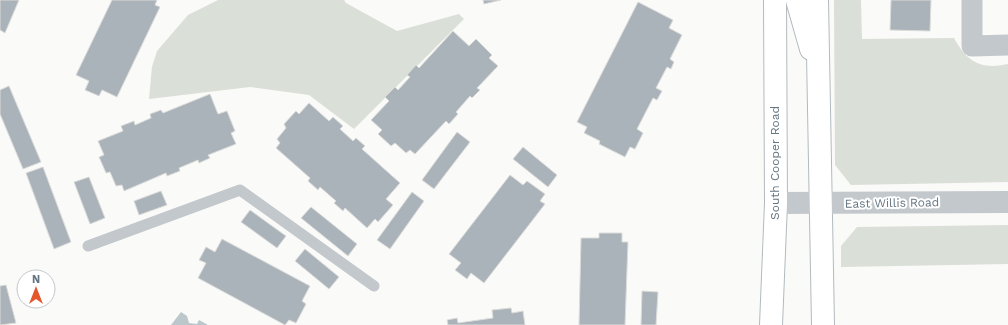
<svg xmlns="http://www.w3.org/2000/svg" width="1008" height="325" font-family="'Work Sans',sans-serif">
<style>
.green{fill:#dadfd7}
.water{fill:#bbc7cb}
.building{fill:#aab3b9;stroke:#dcdcda}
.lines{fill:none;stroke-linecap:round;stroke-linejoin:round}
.secondary-casing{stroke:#b3babf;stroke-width:24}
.service{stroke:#c3c8cc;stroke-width:11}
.minor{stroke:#c3c8cc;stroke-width:21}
.tertiary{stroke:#c3c8cc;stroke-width:22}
.secondary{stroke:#fff;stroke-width:22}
.labels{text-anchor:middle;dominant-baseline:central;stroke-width:4;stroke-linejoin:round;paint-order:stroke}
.street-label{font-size:12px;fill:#657683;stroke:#fff}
</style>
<rect width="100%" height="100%" fill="#fafaf8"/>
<!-- green -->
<path class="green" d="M218,0H344L346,3L397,31L459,14L464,19L354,129L309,95L250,87L149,99L152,67L157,51L188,15Z
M834,0H861L862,39L954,38C967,62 981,70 1008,64V182L851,185L835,165Z
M1008,225V264L841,267V246L857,227Z"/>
<!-- water -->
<path class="water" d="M181,312L187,316L189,323L197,324L199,320L208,325H171Z"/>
<!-- building -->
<path class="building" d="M0,0H19L5,33L0,30Z
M112,0H157L155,5L160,7L117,97L102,90L99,96L85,90L89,81L76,75Z
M483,0H501L484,4Z
M891,0H931L930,31L890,30Z
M638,2L673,20L669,28L682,35L670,59L674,62L671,69L667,67L656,88L662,91L657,100L653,98L637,129L643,133L635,149L630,147L625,157L599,144L600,141L584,133L587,127L577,122Z
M453,31L469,46L476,39L492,55L489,58L498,66L477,88L480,90L472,98L470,96L456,112L458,114L449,124L446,121L415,154L410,150L406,153L395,143L391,146L378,134L382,130L371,120L389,101L385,97L395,87L398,90L410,77L407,75L416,65L419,68Z
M9,86L41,162L23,169L0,114V90Z
M210,94L218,114L227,111L235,131L231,133L236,144L208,155L210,158L199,163L198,160L179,168L180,171L167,176L166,173L124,191L122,185L116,186L110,172L106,173L99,157L104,155L98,141L123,131L121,126L134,121L135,125L151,118L150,114L161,110L163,113Z
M309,103L329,121L333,117L343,126L340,129L353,141L356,138L365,146L362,149L400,183L386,199L393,205L378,222L375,219L367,228L345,208L343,211L334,203L336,201L320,187L318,190L308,181L310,178L276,148L280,143L277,139L286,128L284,124L296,111L299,114Z
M457,132L470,142L434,189L422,180Z
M523,147L557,175L548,187L513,159Z
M43,167L71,242L54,249L26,173Z
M510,175L523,185L527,181L545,194L540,201L545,204L484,283L471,273L467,279L455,270L461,263L449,254Z
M89,177L105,218L90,224L74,182Z
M161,191L167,205L139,215L134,201Z
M412,192L424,201L390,249L377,240Z
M311,207L357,244L348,256L301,218Z
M250,210L286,236L277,248L241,222Z
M599,233H622V242H628L625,325H579L581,238H599Z
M222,239L310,286L302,301L306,304L296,323L289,320L285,325L198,278L206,263L199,260L206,247L215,252Z
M305,249L339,277L329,289L295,261Z
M6,285L16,323L0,325V286Z
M642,291L658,292L656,325H641Z
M511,308L512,313L523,311L525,325H448L447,320L457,318L458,323L493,318L492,310Z"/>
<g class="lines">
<!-- secondary casing -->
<g class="secondary-casing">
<path id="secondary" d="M797,0L811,49
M817,0L823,325
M771,325L776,203L775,0"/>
</g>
<!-- service -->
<path class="service" d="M88,246L240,190L374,286"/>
<!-- minor -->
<path class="minor" d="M972,0V46L1008,45"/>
<!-- tertiary -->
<path class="tertiary" d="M776,203L1008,202"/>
<!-- secondary -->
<use href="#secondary" class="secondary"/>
</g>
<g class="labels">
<!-- street labels -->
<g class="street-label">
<text transform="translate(775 163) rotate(-90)">South Cooper Road</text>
<text transform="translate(892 203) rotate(-1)">East Willis Road</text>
</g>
</g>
<!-- north arrow -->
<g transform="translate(36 289)"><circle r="19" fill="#ffffff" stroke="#c1c8cd"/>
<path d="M0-3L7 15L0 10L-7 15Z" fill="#e4572e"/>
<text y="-6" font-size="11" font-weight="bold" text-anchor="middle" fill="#657683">N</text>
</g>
</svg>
